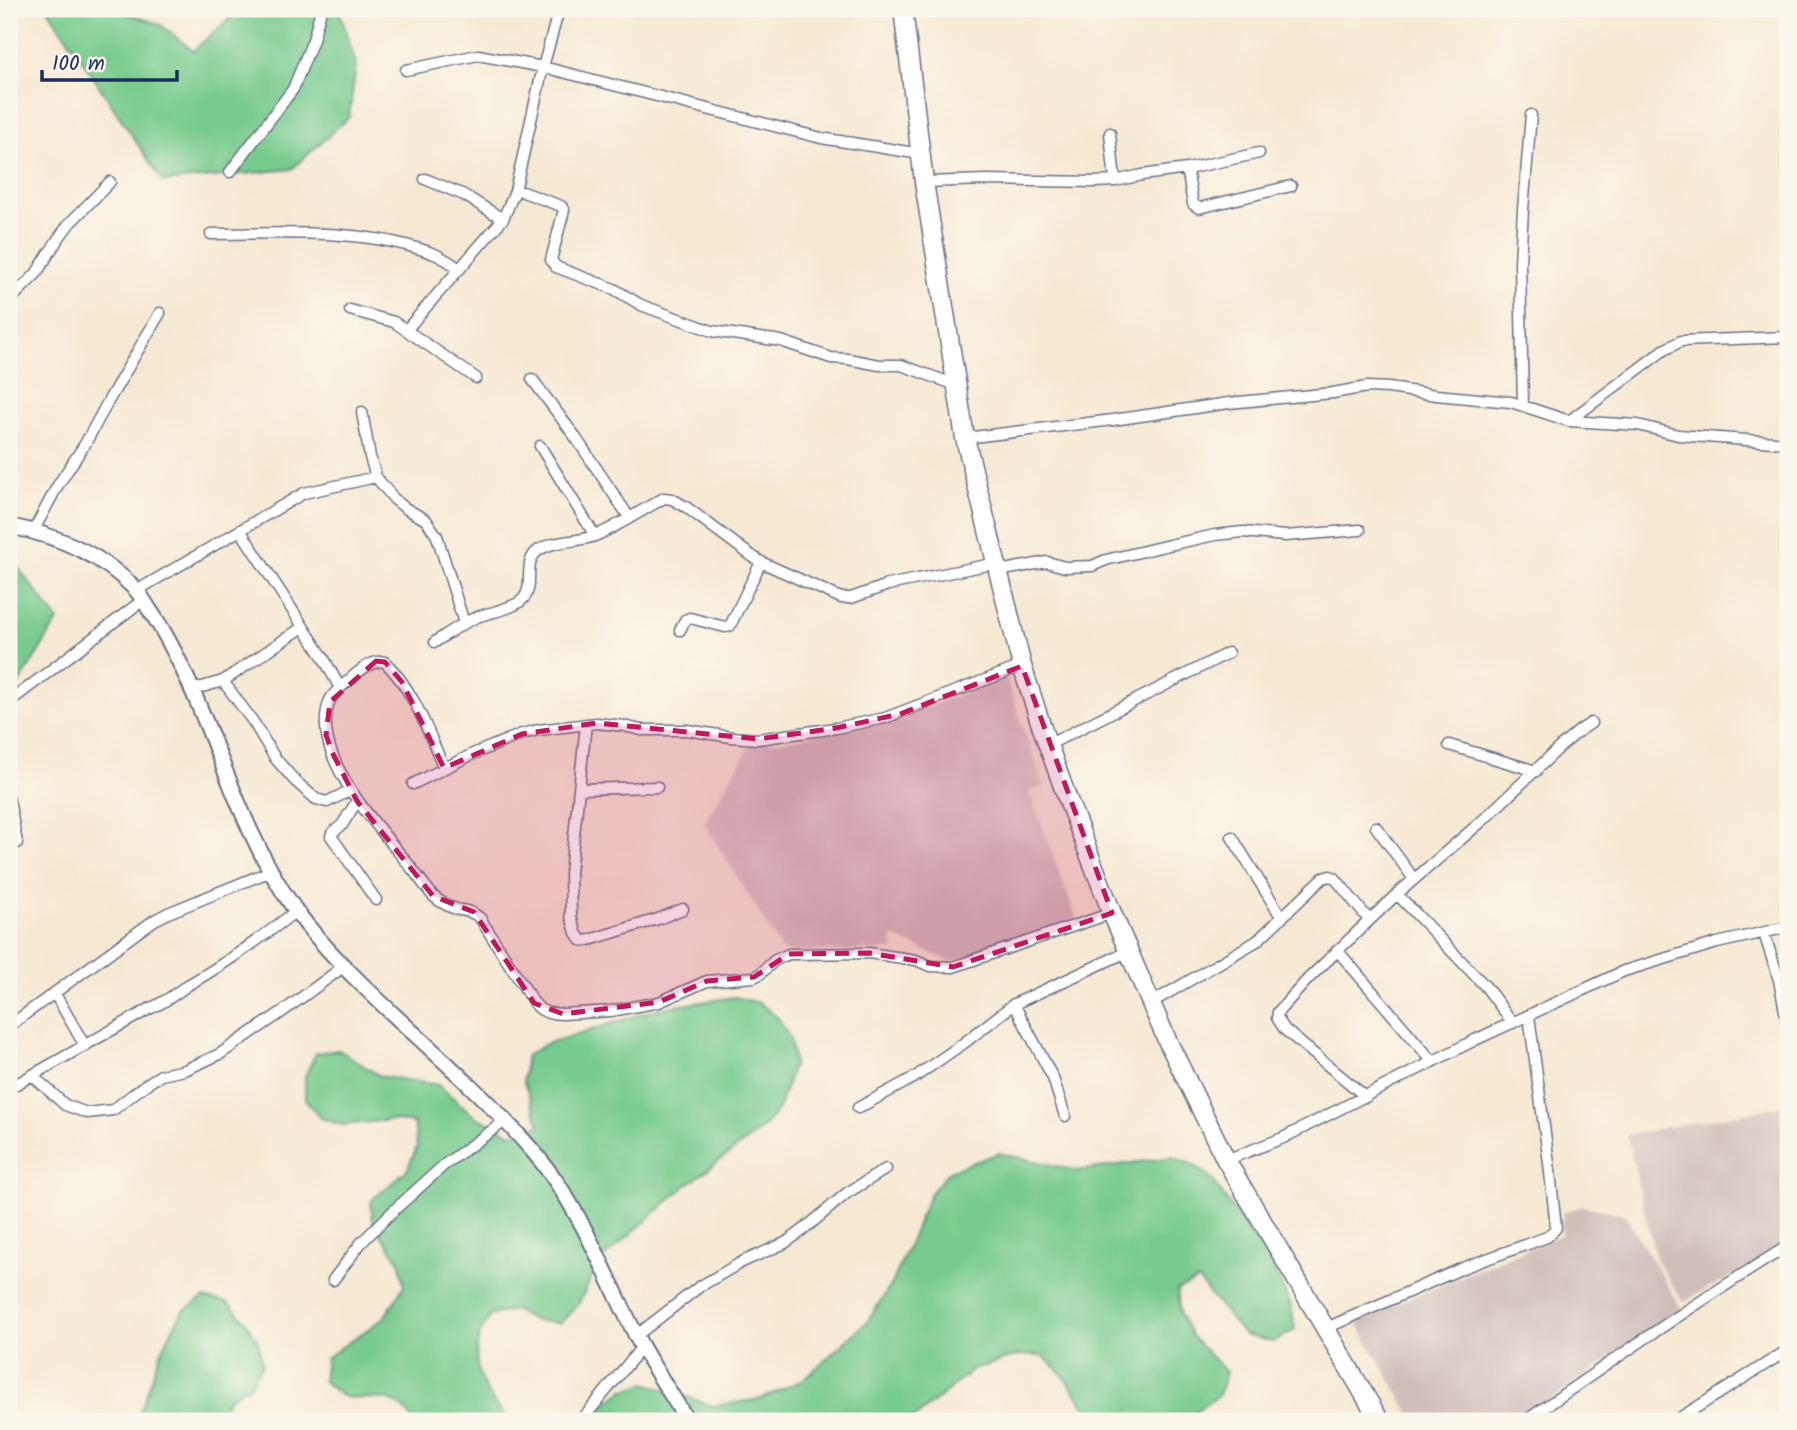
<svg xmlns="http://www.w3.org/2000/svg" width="1797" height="1430" font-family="Kalam,sans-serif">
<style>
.industrial{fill:#d0c0bc}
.green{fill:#78cb8e;stroke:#4a7d76;stroke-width:2}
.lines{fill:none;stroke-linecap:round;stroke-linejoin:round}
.street-casing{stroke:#687087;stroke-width:13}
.secondary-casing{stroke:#687087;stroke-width:18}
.highway-casing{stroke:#687087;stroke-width:21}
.street{stroke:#fff;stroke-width:10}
.secondary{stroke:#fff;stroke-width:14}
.highway{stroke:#fff;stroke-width:18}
.marked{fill:#c2185b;fill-opacity:0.2;stroke:#c2185b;stroke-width:5;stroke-dasharray:14 9;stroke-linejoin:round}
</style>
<rect width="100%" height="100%" fill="#fbf7ec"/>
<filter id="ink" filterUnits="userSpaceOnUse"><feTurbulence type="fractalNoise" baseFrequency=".0143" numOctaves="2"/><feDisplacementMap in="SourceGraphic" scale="14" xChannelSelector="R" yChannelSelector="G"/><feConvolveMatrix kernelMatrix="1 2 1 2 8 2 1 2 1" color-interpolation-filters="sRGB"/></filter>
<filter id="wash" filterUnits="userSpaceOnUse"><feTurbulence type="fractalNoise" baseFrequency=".00686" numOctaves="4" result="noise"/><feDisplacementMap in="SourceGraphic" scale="28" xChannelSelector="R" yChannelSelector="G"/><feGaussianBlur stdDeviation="1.57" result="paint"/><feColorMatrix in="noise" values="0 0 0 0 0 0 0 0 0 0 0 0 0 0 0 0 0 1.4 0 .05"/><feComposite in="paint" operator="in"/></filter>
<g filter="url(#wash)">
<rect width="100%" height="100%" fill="#f6e9d3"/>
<!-- industrial -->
<path class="industrial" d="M1005,675L1044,787L1029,791L1077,920L951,962L892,936L893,950L783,952L704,823L751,744L787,740L901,719Z
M1788,1105V1242L1766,1258L1683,1302L1656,1260L1627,1135Z
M1581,1206L1624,1214L1682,1309L1520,1421H1414L1356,1321L1561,1235L1563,1213Z"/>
<!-- green -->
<path class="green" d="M48,9H129L130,14L161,25L193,51L240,9H339L356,65L349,117L292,169L163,182Z
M9,556L58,620L9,700Z
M735,997L759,1003L778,1018L790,1039L794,1063L778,1109L763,1128L684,1187L599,1262L578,1305L560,1323L536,1321L514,1310L491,1315C487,1321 482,1328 480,1335C468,1367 488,1400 510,1421H413C395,1389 374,1402 345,1397C337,1395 329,1386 323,1380L326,1358L384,1318L404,1286L400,1262L373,1223L371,1201L407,1170L417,1147L414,1123L390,1120L343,1125L320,1118L305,1099V1076L316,1053L339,1050L380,1076L438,1085L474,1116L512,1134L540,1125L523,1080L526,1056L546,1044L661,1008Z
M999,1153L1077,1171L1172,1157L1194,1165L1213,1181L1270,1262L1291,1306L1295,1330L1274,1342L1244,1335L1198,1280L1177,1290L1180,1315L1192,1337L1226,1372L1219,1395L1183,1421H1096L1061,1373L1043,1356L1019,1355L972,1370L911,1421H584L622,1391L645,1383L713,1406L761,1399L803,1380L867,1322L893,1282L930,1194L949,1171Z
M204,1298L228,1303L244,1319L258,1341L262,1365L249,1385L228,1399L216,1421H134L143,1404L160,1355L171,1332L183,1311Z"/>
</g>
<g filter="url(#ink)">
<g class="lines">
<!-- street casing -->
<g class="street-casing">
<path id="street" d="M406,70L478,55L543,67L821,138L921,154
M1110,133L1115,181
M1187,169L1193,204L1199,208L1291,186
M230,172L293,89L313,40L321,9
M425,179L464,195L503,219
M924,182L987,180L1094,182L1115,181L1142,175L1187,169L1259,153
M523,192L561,206L564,210L551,260L556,267L614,289L641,305L712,331L781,341L831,358L848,359L879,365H901L956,385
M211,234C285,234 367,227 437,255C445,259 453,264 460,269
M9,301L36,274L58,239L69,224L110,182
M350,310L394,322L476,378
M407,329L503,219L515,191L543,67L559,9
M532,379L574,435L629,517
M1523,406L1520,262L1523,210L1531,115
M362,412L370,457L376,477L394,499L405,508L426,520L437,536L464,623
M1569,421L1664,350L1681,341L1788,337
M965,438L1113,420L1229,403L1333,393L1367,387L1389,388L1436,395L1511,402L1569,421L1638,425L1678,435L1788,443
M540,446L595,536
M34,530L58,485L85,444L110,398L160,313
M240,530L323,657L340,688
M999,571L1047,562L1065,567L1092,566L1106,560L1169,545L1215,535L1243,532L1285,536L1360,530
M136,591L304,493L376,477
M680,630L685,620L690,618L725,627L730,626L761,562
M435,642C449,633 462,623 477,617C490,612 514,609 523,599C536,585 521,562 539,550C556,539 579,543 597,535C620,525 642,510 664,498L672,499L686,507L749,554L761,562L841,598H851L888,585L997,563
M223,681L254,723L275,758L295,781L316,799L327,802L351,790
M192,690L223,681L303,627
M9,702L143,600
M586,724L570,873L571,916L576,933L581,940L586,941L658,919L683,909
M1048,745L1228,653
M1449,745L1536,771
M444,768C428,732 414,690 385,662C372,659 357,673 348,681C342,686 334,692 330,700C309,751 371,818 400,854C412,868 422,882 433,896C440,902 447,906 456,909C465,911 472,911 480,918L534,1003L540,1009L548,1013L563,1014L611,1011L659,1002L707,981L754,977L760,974L775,960L789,954H796L869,953L916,960L930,966L953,967L1112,913
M413,784L473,754L522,734L538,730L597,723L624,726L641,730H687L731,737L758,739L836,728L885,718L1022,666
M579,789L657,787
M9,800L17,843
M357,801L342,825L332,833L331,836L376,900
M1376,827L1414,879
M1232,837L1282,918
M1397,894L1486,987L1513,1023
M1764,933L1779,980L1788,1026
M1337,950L1433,1062
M55,994L85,1046
M1151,1003L1257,941L1323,878L1330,876L1335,878L1369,920
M1014,1004L1053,1078L1065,1116
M9,1026L153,921L168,913L271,871
M33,1076L65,1105L87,1113L113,1110L145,1085L161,1075L185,1070L220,1054L282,1012L343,967
M13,1086L151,1008C166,1002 176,993 188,985C226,963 262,938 296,911
M1366,1097L1285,1030L1277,1018L1278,1012L1309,978L1397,894L1481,822L1560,747L1579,731L1591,723
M858,1108L915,1077L964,1043L1014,1004L1129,951
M1226,1160L1283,1138L1475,1040L1624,971L1717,943L1788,927
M333,1280L361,1243L391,1213L444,1165L505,1121
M1324,1329L1465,1267L1547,1237L1556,1228L1549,1163L1529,1016
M637,1335L699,1287L742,1262L785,1243L802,1231L847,1193L886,1169
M581,1421L642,1347
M1525,1421C1612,1361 1698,1301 1788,1246
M1675,1421L1788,1350"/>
</g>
<!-- secondary casing -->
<g class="secondary-casing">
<path id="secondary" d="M9,526C56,535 102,554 136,590C141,595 145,603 149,609C166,633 178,658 190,685C224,761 247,843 296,911C325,950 360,983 395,1016C441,1058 491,1103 532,1150C582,1207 607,1281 642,1347C656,1372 673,1396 687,1421"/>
</g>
<!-- highway casing -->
<g class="highway-casing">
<path id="highway" d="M903,9L924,182L965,438L1022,666L1043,731L1068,800L1112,913L1167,1040L1226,1160L1380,1421"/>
</g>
<!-- street -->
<use href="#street" class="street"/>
<!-- secondary -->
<use href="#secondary" class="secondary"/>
<!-- highway -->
<use href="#highway" class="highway"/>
</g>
</g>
<!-- marked area -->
<path class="marked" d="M376,661L385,662L402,682L444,768L522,734L597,723L758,739L836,728L900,714L1022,666L1112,913L953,967L869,953L789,954L754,977L707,981L659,1002L563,1014L534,1003L474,912L433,896L357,801L332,752L326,735L330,702Z"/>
<!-- margin -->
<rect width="1797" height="1430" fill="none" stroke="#fbf7ec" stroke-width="35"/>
<!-- scale -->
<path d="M42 70v10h135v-10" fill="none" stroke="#1b2f5e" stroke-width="3.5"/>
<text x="52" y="70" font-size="21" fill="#1b2f5e" stroke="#fbf7ec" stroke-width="5" paint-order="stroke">100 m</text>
</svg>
